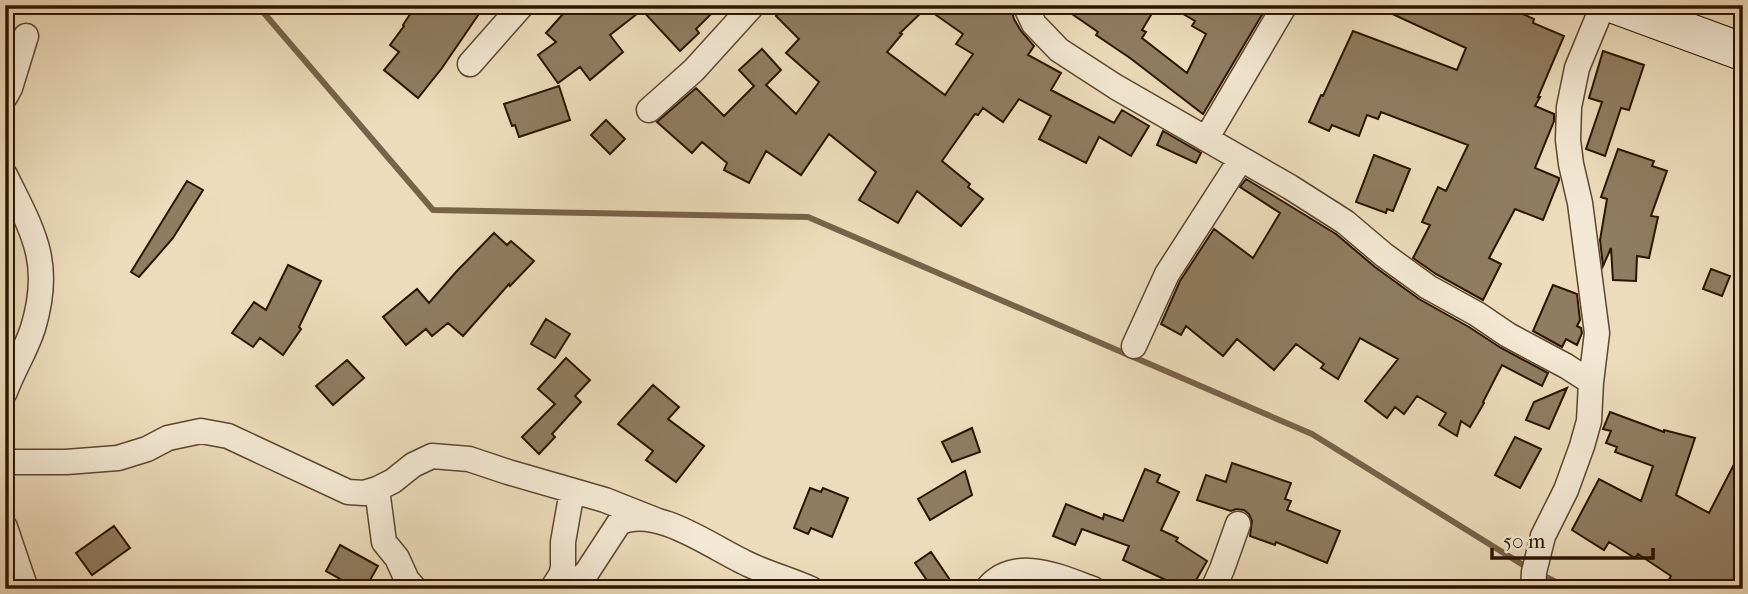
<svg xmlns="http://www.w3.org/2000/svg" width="1748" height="594" font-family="'IM FELL French Canon',serif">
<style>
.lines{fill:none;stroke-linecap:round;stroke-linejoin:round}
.stream{stroke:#78634a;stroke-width:6}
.building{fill:#907c61;stroke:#2b1400;stroke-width:2;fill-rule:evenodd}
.street-casing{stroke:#5c462f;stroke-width:27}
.secondary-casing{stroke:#2b1400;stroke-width:39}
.street{stroke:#f3e8d3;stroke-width:24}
.secondary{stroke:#f3e8d3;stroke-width:37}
</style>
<rect width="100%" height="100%" fill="#eddcbb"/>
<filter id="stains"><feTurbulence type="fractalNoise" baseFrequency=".00286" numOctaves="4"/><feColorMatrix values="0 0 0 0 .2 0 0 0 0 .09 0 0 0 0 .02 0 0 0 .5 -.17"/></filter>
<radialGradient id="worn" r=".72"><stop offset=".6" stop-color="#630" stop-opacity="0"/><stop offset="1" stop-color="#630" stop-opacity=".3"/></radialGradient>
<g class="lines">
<!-- stream -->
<path class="stream" d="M257,5L433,210L808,217L1312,434L1528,568
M1540,574L1570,589"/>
</g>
<!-- building -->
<path class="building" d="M416,5H485L442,68L418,98L384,70L399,52L390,45L404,26L403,25Z
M571,5H720L696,29L699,33L680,51L642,10L610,35L623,52L590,80L580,67L558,83L538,55L556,42L546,33Z
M787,5H1010L1014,19L1021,31L1034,46L1028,55L1061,73L1051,90L1114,123L1122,110L1149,126L1131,156L1099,137L1086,163L1039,139L1051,116L1019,99L1003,122L983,108L978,115L975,114L942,161L970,184L968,187L983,199L961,226L917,191L898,223L859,200L876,172L829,134L801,175L766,151L749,183L724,170L727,163L702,142L692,153L657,122L696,88L724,116L754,86L739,70L762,49L781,70L766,85L796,114L819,82L786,53L799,39L776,16ZM926,8L963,34L956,44L973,54L945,95L887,52L902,34L900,33Z
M1059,5H1157L1142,30L1146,32L1142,38L1187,73L1206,34L1192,26L1195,21L1168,5H1243L1263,13L1203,114L1130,58L1096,35L1098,32Z
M1373,5H1503L1534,19L1533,23L1564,36L1538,97H1540L1535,106L1554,114V121L1535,168L1559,178V180L1543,220L1515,209L1489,258L1501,264L1483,300L1436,274L1413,258L1430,225L1422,222L1438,187L1446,191L1468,145L1381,112L1378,119L1367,115L1359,136L1332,125L1329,131L1309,122L1321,95L1323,96L1353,31L1457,70L1466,48Z
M1603,51L1644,65L1629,110L1621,108L1605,156L1586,149L1602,102L1589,98Z
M559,86L570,120L519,137L515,125L512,126L504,104Z
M606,120L625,139L610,154L591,135Z
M1163,131L1201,153L1196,163L1157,145Z
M1618,149L1654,161L1652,166L1667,171L1651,216L1658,217L1649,258L1637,256L1636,281L1613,280L1611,248L1603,266L1600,240L1607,199L1601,197Z
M1374,155L1410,169L1393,211L1387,209L1386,213L1356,202Z
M1246,179L1336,234L1375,267L1419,299L1469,327L1501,348L1548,373L1542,386L1502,365L1483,402L1484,403L1470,427L1461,421L1457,436L1439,425L1446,413L1417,396L1404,414L1395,407L1387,418L1365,401L1398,359L1360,338L1338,379L1321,368L1324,364L1296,344L1274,370L1237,339L1223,356L1186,326L1181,335L1161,324L1180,281L1214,229L1253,258L1280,213L1240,187Z
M187,181L203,190L173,238L139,277L131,272Z
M494,233L507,245L511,241L534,261L510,286L509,284L463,336L448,323L432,336L426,329L406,345L383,317L417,289L429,303L456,272Z
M288,265L321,281L299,327L301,329L283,355L260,338L253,347L232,333L254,302L266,310Z
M1711,269L1730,276L1722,296L1703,289Z
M1553,285L1577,294L1580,320L1577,326L1581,328L1582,333L1577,345L1566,339L1562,347L1533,331Z
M546,319L570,334L555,358L531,344Z
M566,358L590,380L575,396L581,402L552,434L555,437L539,454L522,437L555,404L538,389Z
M347,360L364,378L333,405L316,386Z
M653,385L679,407L668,419L704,446L676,482L646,460L653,451L618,424Z
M1567,388L1549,429L1526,420L1534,402Z
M1610,412L1664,432V430L1695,438L1676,495L1709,513L1743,447V589H1663L1671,576L1638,554L1635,558L1609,542L1604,550L1572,530L1599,479L1641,501L1653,466L1615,452L1617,447L1606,443L1611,431L1603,429Z
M972,428L980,452L952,462L942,442Z
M1515,437L1541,449L1520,488L1495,475Z
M1232,463L1291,483L1285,499L1291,501L1287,510L1340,531L1327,563L1276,542L1275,545L1250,536L1252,521L1249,514L1244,510L1236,509L1231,511L1197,500L1206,475L1226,482Z
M1145,469L1160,475L1157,482L1179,492L1161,530L1178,538L1176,541L1207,561L1191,589H1180L1165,582L1166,580L1123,560L1129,546L1082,529L1075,545L1053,536L1066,504L1103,519L1104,514L1123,521Z
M965,471L972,495L930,520L918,499Z
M810,488L821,492L823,488L848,498L832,537L811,528L808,534L794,528Z
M114,526L130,548L92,575L76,553Z
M340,545L378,566L365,589H358L326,571Z
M931,552L950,580L936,589H933L915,563Z"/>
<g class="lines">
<!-- street casing -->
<g class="street-casing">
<path id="street" d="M1025,5L1034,24L1059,50L1116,87L1290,187L1345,222L1384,255L1428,287L1477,314L1508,335L1566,366L1591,382
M1679,30L1687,5
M470,64L522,5
M5,97L10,88L26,36
M649,110L694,70L753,5
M1206,139L1285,5
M5,175C33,232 53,262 33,328C26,350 13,370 5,392
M1134,346L1167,274L1241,159
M5,462H66L118,458L147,449L168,438L201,431L228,436L348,492L364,493L377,489L393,481L413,465L432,456L469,459L508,472L605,500L658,521
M377,489L384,542L397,558L407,580L415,589
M5,527L26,589
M552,589L561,575L563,568V542L572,491
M569,589L587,572L619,523C657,504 715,550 750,565C769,574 791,580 811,589
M987,589C1014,555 1060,577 1093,589
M1213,589L1222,569L1238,524
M1533,589L1534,572L1543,536L1566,490L1582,446L1589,421L1591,382L1597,333L1580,203L1571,164L1568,140L1569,107L1577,68L1603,5"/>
</g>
<!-- secondary casing -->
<g class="secondary-casing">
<path id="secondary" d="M1615,5L1743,52"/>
</g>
<!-- street -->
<use href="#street" class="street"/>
<!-- secondary -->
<use href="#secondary" class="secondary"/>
</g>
<!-- margin -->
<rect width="1748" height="594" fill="none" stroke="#eddcbb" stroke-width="28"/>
<rect x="7" y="7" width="1734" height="580" fill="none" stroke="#2b1400" stroke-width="3.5"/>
<rect x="14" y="14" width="1720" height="566" fill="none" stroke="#2b1400" stroke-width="2"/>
<!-- scale -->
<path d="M1492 548v10h161v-10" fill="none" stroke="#2b1400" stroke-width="3.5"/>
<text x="1503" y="548" font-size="21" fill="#2b1400" stroke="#f3e8d3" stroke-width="5" paint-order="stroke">50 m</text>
<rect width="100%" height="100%" filter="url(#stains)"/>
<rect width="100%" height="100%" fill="url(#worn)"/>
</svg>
